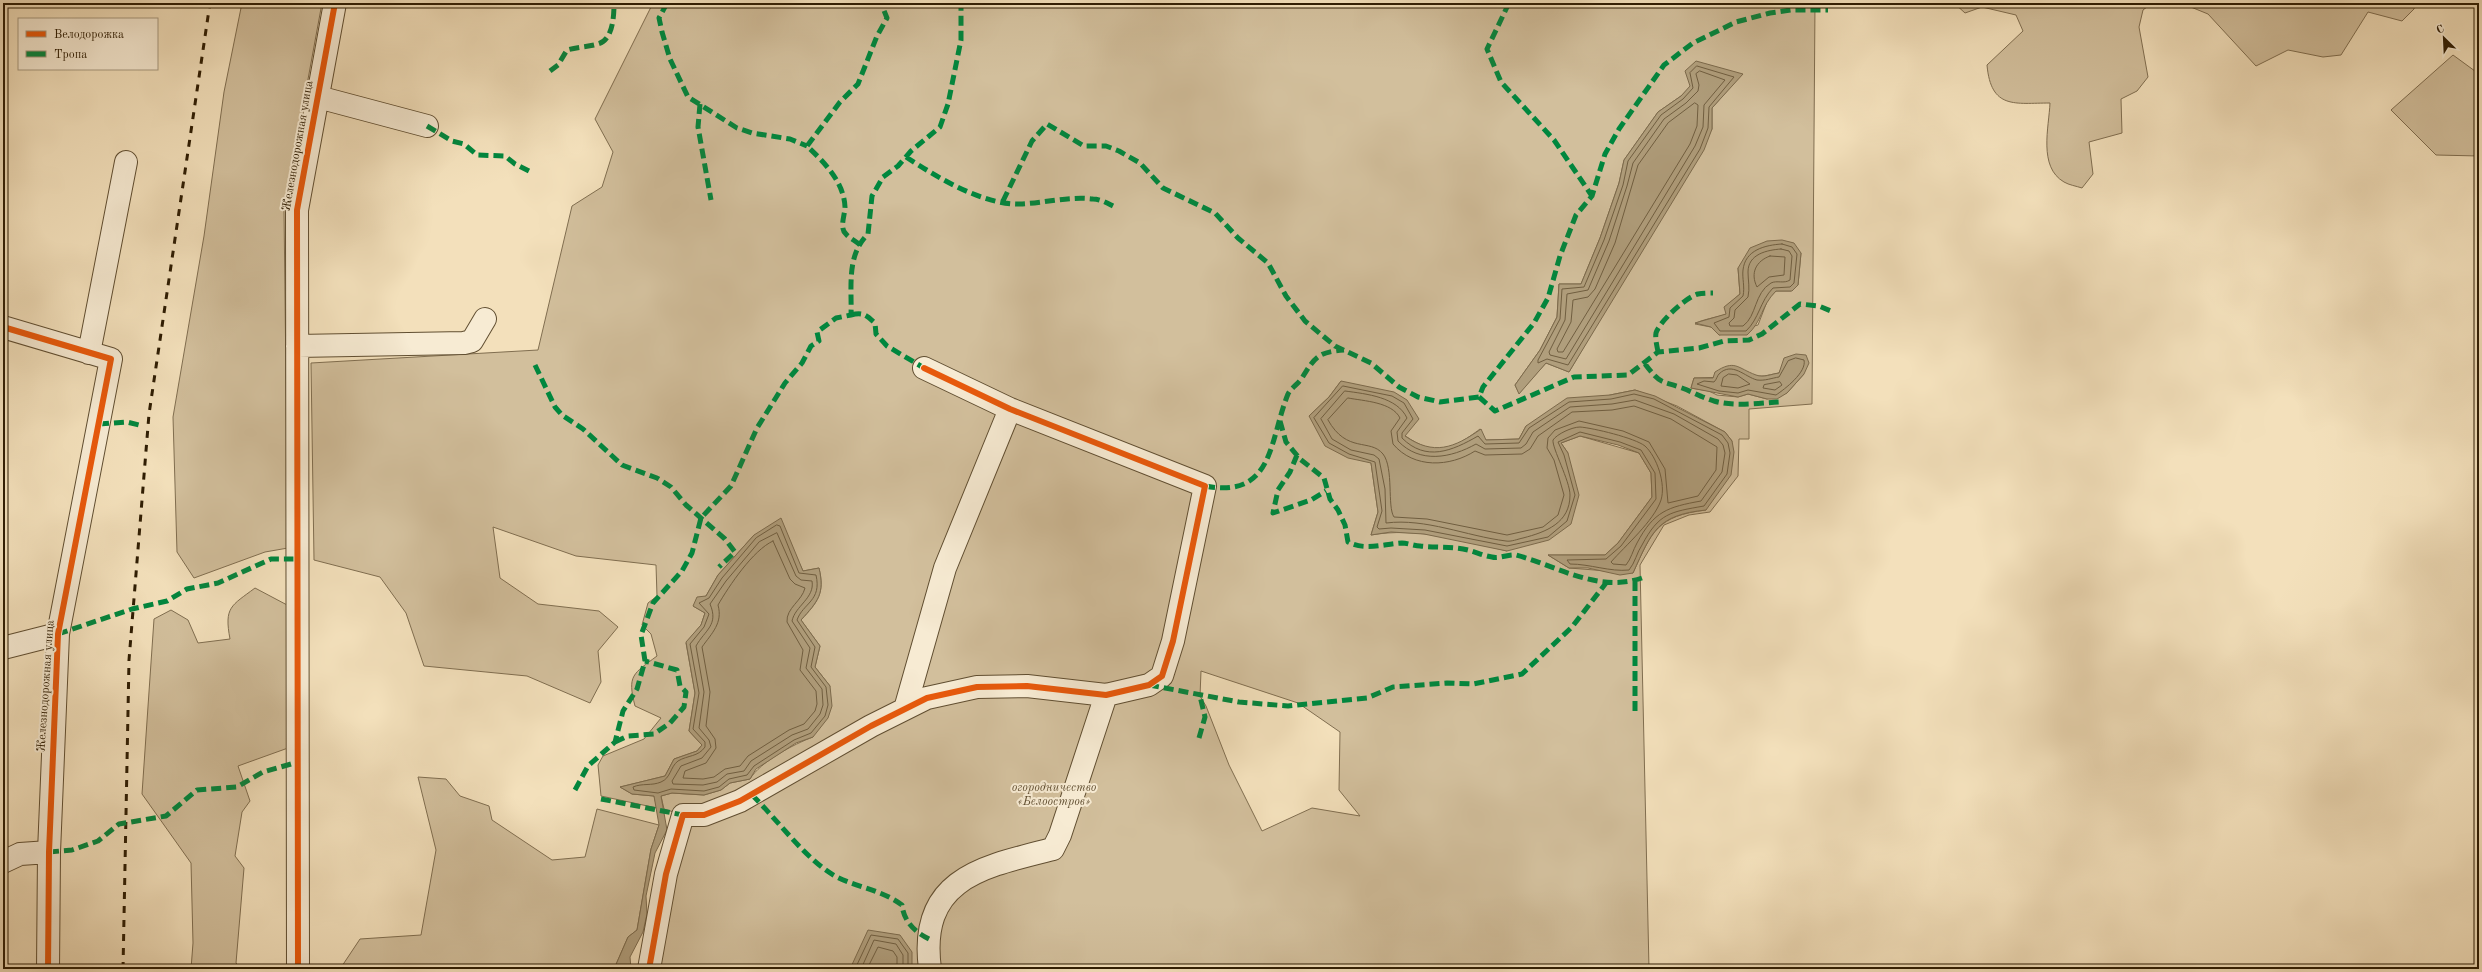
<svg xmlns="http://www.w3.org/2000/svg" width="2482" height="972" font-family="'Old Standard TT',serif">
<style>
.green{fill:#d2bf9c;stroke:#806e50;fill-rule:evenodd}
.water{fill:#b09e7c;stroke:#7c6a4c}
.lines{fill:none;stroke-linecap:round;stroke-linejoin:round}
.shore{stroke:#705e40;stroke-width:1}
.minor-casing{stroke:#604e31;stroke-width:24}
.minor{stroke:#f7ebd3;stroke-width:22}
.rail{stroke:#2f1d03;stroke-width:3;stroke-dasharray:7 7;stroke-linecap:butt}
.quiet{stroke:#00873e;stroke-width:5;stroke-dasharray:10 5;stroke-linecap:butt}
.cycleway-casing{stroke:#f7ebd3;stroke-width:8}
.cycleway{stroke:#e8590c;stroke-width:6}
.labels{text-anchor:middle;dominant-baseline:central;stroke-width:4;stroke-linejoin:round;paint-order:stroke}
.street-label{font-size:12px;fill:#2f1d03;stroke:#f7ebd3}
.park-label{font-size:12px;font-style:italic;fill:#604e31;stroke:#f7ebd3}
</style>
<rect width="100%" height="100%" fill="#f3e0bb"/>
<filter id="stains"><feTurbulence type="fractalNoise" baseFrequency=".005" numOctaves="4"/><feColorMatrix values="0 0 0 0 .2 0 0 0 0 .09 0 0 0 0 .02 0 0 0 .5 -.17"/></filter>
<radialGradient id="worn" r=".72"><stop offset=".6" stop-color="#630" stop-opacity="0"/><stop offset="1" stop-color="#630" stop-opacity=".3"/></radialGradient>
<!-- green -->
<path class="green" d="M242,3H322L284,210L288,548L265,552L194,578L177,552L173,417L204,236L224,92Z
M653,3H1815L1812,404L1749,409V439H1739L1738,476L1710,512L1689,515L1664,525L1640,565L1649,969H649L680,814L664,809L661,796L672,793L704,795L721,790L730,783L750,779C760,762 794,744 813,737L830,686L815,667L820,646L801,620C818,602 825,593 819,568L803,571L793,550L754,535L718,575L706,596L693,606L705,613L701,625L686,643L695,693L689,731L702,745L697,751L674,759L665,776L620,787L632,794L654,796L657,808L601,796L598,765L603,756L644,739L661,718L635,706C627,675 633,674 657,656L651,634L642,625L648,603L657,596L656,565L576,556L493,527L500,578L538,604L599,611L618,627L598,651L601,682L590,703L527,676L424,666L406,613L380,577L314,560L311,363L538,350L572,206L602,187L613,152L595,119ZM1742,74L1712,108V129L1569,372L1546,363L1519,393L1515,385L1540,350L1557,317L1559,284H1581L1600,238L1619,183L1624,160L1658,112L1681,96L1691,86ZM1801,253L1798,285L1791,291H1776L1768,299L1758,325L1719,335L1711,327L1695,324C1699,320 1719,317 1727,314L1725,307L1740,294L1738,268ZM1783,365L1804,374L1787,393L1767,399L1748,394L1738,397L1717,395L1709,391L1691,388L1694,378L1764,376L1779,373ZM1341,381C1362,399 1407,446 1434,449C1450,451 1468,438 1480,429L1485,440L1519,439L1526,426L1610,395L1635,390L1677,406L1725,432L1732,441L1706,510C1657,516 1652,531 1633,573L1569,568L1548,555H1605L1618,543L1652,497L1651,473L1639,453L1580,436L1561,443L1568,453L1507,551C1463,540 1416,527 1371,535L1378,512L1371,463L1309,416L1329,397ZM1201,671L1298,703L1340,732L1339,790L1360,816L1312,808L1262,831L1229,765L1206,706L1200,696Z
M1954,3H2152L2143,10L2139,27L2148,77L2137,91L2121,99L2122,133L2089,142L2093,174L2082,188C2076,186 2069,185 2064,182C2038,167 2049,127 2050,103C2015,103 1991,110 1987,65L2023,31L2016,15L1982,7L1965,13Z
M2181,3H2415L2414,9L2402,21L2368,12L2341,55L2323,57L2288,50L2256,66L2208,14Z
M2453,55L2479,74V156L2436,155L2391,110Z
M255,588L289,606L288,748L238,766L250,801L242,812L235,856L244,868L236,963L241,969H191L193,943L191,863L142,794L154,619L171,610L188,620L198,643L230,639C224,607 231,606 255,588Z
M418,777L446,779L460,796L489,806L492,820L552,860L585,857L597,809L659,825L651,849L637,930L628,937L614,969H340L360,939L421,935L436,850Z"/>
<!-- water -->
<path class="water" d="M1696,61L1743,74L1712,108V129L1704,150L1569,372L1546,363L1519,394L1515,385L1540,350L1557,317L1559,284H1581L1600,238L1619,183L1624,160L1658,112L1681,96L1690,86L1685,71Z
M1782,240L1794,243L1801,253L1798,285L1792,291H1776C1760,307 1763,321 1747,335H1719L1711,327L1695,323L1726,314L1724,307L1740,294L1738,268L1750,248L1767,241Z
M1796,354L1806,355L1809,363L1804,374L1787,393L1777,399H1767L1748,394L1738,397L1691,388L1694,378H1713L1715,372C1735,359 1737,368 1756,375C1764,378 1771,374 1779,373L1784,358Z
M1341,381L1394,392L1407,400L1419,419L1405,436C1434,456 1454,448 1481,429L1486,440L1519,439L1526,426L1567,398L1610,395L1635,390L1655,396L1725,432L1732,441L1734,452L1731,475L1706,510C1657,515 1652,531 1633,573L1620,575L1588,568H1569L1548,555H1605L1618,543L1652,497L1651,473L1639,453L1618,445L1580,436L1561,443L1568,453L1579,495L1571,524L1549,540L1507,551L1424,534L1391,532L1371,535L1378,512L1371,463L1348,458L1325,446L1309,416L1329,397Z
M781,518L803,571L819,568C825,594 818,601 801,620L820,646L815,667L830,686L832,706L828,718L813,737L796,743L756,769L750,779L730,783L721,790L704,795L672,793L661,796L667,830L655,853L646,896L647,914L643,932L630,957L631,969H614L628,937L637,930L651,849L659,825L654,796L632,794L620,787L665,776L674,759L697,751L702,745L689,731L695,693L686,642L701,625L705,613L693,606L697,597L706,596L718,575L754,535Z
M868,930L900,935L912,952V969H850Z"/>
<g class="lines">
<!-- shore -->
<path class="shore" d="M1697,66L1734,77L1709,107L1708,128L1700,149L1568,365L1547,359L1538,363V360L1560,319L1562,289L1584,287L1604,240L1623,185L1628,161L1661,115L1683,99L1693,88L1690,73Z
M1700,71L1725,80L1704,105L1703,127L1695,146L1566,359L1550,355L1549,352L1565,320L1567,294L1588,290L1609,241L1627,186L1633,163L1664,119L1686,103L1698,91L1699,85L1696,74Z
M1695,103L1698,105L1697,126L1690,144L1563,352H1558L1557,349L1571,322L1573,300L1588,297L1595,289L1615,243L1638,165L1668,123Z
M1782,244L1792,247L1797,254L1794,283L1790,287L1773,288C1760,301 1759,319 1746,331H1720L1714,323L1729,317L1730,308L1743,296C1745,287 1742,278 1743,270C1745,250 1765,245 1782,244Z
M1781,249L1789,251L1792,256L1790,280C1784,284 1777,280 1771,283C1754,293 1757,316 1743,326H1730L1729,323L1734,318L1735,310L1748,297C1750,288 1748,280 1748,272C1748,254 1767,250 1781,249Z
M1770,256L1785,257L1784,275L1769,277L1757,287C1750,273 1756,261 1770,256Z
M1796,358L1804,360C1807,372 1785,389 1776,395L1748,390L1738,393L1719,391L1697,384L1704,381L1714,382C1717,379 1717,376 1719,374C1732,361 1745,377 1757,380C1765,381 1772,378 1779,377L1788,361Z
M1729,374L1737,375L1750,384L1738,388L1721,386L1723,378Z
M1780,382L1782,385L1775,390L1763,388L1764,385Z
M1343,386L1392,396L1404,403L1413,419L1402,433V438C1426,462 1452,451 1478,436L1485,444L1519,443L1529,428L1569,402L1611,399L1634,394L1654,399L1722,435L1728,443L1730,453L1727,474L1704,506C1670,512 1659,513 1642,545C1637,552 1635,563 1629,570C1610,572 1590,564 1570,564L1567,560L1606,559L1621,546L1656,499L1655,473L1641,450L1620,442L1580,432L1558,442L1564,455L1575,495L1567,521L1548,537L1507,546L1425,530L1391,528L1379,529L1377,527L1382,511L1375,462L1349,454L1329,443L1314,418Z
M1345,391C1367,394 1397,397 1407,418L1397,432L1398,441C1420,464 1451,458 1476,444L1485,449L1521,448L1526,444L1533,432L1570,407L1612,404L1635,400L1674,414L1718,439L1723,445L1725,453L1722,472L1701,501C1668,507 1654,511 1637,543C1633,550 1631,559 1626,565L1613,564L1611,562C1625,546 1654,521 1661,500C1666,484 1657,457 1645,446C1635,438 1593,428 1580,427C1572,427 1557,434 1553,440C1552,448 1570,481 1570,495C1570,523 1546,532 1523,538C1518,539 1511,542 1506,541C1466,536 1426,518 1386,523L1385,489L1379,459L1374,455L1351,450L1332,439L1321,419Z
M1348,398C1364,401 1392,402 1400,418L1391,431L1393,444C1414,469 1450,467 1475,451L1485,455L1522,454L1530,449L1538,436L1572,412L1612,410L1634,406L1671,419L1717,447L1716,470L1698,496L1668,503L1665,469L1649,442L1623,431L1579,421L1555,430L1548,438L1547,448L1554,460L1564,495L1558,515L1543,527L1507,535L1427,519L1394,517C1387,507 1394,468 1383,454C1370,438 1347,454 1328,420Z
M777,525L780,526L799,573L816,575C822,601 803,603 797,620L815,647L811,667L826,687L828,705L825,716L811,733L794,740L754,766L747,775L729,779L719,787L704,791L671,789L658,793L634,790L633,787C642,783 652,786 661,782C671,778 670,767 678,761C688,755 698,757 705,747V742L693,729L699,693L690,644L704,627L709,614L699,603L709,598L722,578L756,538Z
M777,533L796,576L801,580L812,581C815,598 795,606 792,621L810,648L806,668L822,689L823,705L820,714L808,729L792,735L751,761L744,771L727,774L717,782L703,785L673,784L672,781L681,766L702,758L711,747L709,740L699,728L704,692L696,646C705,630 719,625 710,604L726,581L759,542Z
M773,541L790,579L795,584L805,588C802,601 786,608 787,622L803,650L800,670L816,691L817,704L815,711L804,724L789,730L748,756L740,766L725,769L714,777L703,779L683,778L685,771L706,763L716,748L715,739L706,726L710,692L702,647C712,633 723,623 718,605C729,586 753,550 773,541Z
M855,969L871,935L898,939L908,953V969
M861,969L874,940L896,944L903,955V969
M867,969L878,947L893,951L897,957V969"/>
<!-- minor casing -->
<g class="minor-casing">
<path id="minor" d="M318,97L427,126
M3,327L111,359L58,634L49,852L48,969
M297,346L464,343L472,341L485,319
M89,353L126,162
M3,648L58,634
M905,709L945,568L1010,409
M3,862L20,854L49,852
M298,969L297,210L335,3
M649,969L666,874L683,815H704L740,801L871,726L927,698L977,687L1027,686L1106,695L1149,685L1162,676L1173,641L1205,486L1010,409L924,368
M930,969C918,879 981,867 1053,849L1060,835L1106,695"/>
</g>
<!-- minor -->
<use href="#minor" class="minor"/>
<!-- rail -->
<path class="rail" d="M123,969L129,660L149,414L210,3"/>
<!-- quiet -->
<path class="quiet" d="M667,3L659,18L662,32L670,59L688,97L737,128L752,133L790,139L807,146
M1509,3L1487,49L1501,82L1554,140L1592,196
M550,71L558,65L567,50C577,47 588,47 598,44C613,40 614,16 614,3
M700,104L698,127L711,200
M427,126L452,141L464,144L477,155L505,156L515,164L529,171
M906,157C937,177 982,205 1020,204C1044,203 1070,196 1093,199C1100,199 1107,203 1113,206
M1003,201L1032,141L1047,124L1084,146H1106L1119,151L1140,163L1163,188L1215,213L1238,238L1268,263L1286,296L1305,321L1335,346L1371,363L1399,387L1418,397L1440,402L1479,397L1483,387L1534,323L1548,298L1560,256L1576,215L1592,196L1605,154L1619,129L1664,65L1693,43L1736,22L1770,13L1791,10H1828
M860,245C856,241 849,238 846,234C839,228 845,215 845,207C844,182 824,162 807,146L840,102L858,84L877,36L887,18L881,3
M851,315C863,312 866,315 875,323L876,334L887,346L924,368
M1658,352C1657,346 1655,339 1656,333C1659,322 1686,297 1698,294C1703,293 1709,293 1713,293
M1645,364C1661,385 1660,380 1682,388C1693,392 1703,398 1714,401C1735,407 1759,403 1780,402
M535,365L555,407L562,415L583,429L622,465L657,478L671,487L686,505L725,539L735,552L719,567
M1479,397L1495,411L1574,377L1628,375L1658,352L1699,348L1724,341L1749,340L1762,334L1800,304L1819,306L1831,311
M1280,421L1286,442L1300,459L1324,478L1330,499L1338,510L1345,525L1348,542C1365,551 1383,544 1402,543C1408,543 1414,546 1420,546C1436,548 1452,546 1468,550C1476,552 1484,556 1492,557C1499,559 1508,554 1516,555C1557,566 1598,593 1642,578
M99,424L127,422L143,426
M1297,455L1290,472L1278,490L1273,513L1311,500L1326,491
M1205,486C1274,499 1269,441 1288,394C1291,388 1298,384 1302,378C1315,357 1318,352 1344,350
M1635,581V713
M58,634L132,609L167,601L187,589L218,583L271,559H299
M1149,685L1239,702L1288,706L1367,698L1393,687L1447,683L1473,684L1522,674L1572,627L1606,583
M1199,738L1205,717L1200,696
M615,742L628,736L654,734L670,723L684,707L686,692L680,686L677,670L645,661
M575,790L588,766L615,742L623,711L637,689L645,661L641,635L653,603L682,571L692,553L701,518L731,486L757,428L785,383L802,363L811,346L819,341L817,332L836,318L851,315C852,288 846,255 868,234L872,196L883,177L898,166L911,151L940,127L948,104L961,40V3
M752,795C777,819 805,859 835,876C858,888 880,889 902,905C904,922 915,932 929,939
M601,799L683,815
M49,852L72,850L98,841L119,824L166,816L197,790L237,787L263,772L298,762"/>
<!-- cycleway casing -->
<g class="cycleway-casing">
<path id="cycleway" d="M3,327L111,359L58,634L49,852L48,969
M298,969L297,210L335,3
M649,969L666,874L683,815H704L740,801L871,726L927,698L977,687L1027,686L1106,695L1149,685L1162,676L1173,641L1205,486L1010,409L924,368"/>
</g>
<!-- cycleway -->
<use href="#cycleway" class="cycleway"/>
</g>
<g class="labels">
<!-- street labels -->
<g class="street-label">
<text transform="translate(298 146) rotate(-80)">Железнодорожная улица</text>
<text transform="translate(46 686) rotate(-86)">Железнодорожная улица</text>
</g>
<!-- park labels -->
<g class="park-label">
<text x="1054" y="788">огородничество<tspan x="1054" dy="14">«Белоостров»</tspan></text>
</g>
</g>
<!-- margin -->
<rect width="2482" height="972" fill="none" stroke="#f3e0bb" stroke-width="16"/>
<rect x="4" y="4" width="2474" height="964" fill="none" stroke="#2f1d03" stroke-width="2"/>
<rect x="8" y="8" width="2466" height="956" fill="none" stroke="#2f1d03"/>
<!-- legend -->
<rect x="18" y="18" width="140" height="52" fill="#f7ebd3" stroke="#a79980"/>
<rect x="26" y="31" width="20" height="6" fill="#e8590c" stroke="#a79980"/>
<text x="54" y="38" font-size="12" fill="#2f1d03">Велодорожка</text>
<rect x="26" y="51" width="20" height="6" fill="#00873e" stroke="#a79980"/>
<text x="54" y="58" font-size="12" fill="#2f1d03">Тропа</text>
<!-- north arrow -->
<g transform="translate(2444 38) rotate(336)" stroke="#f7ebd3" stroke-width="3" paint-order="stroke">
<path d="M0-3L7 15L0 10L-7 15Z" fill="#2f1d03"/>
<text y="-6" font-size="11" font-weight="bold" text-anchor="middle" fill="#2f1d03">С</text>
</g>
<rect width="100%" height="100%" filter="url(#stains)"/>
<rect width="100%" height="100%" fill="url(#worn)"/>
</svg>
